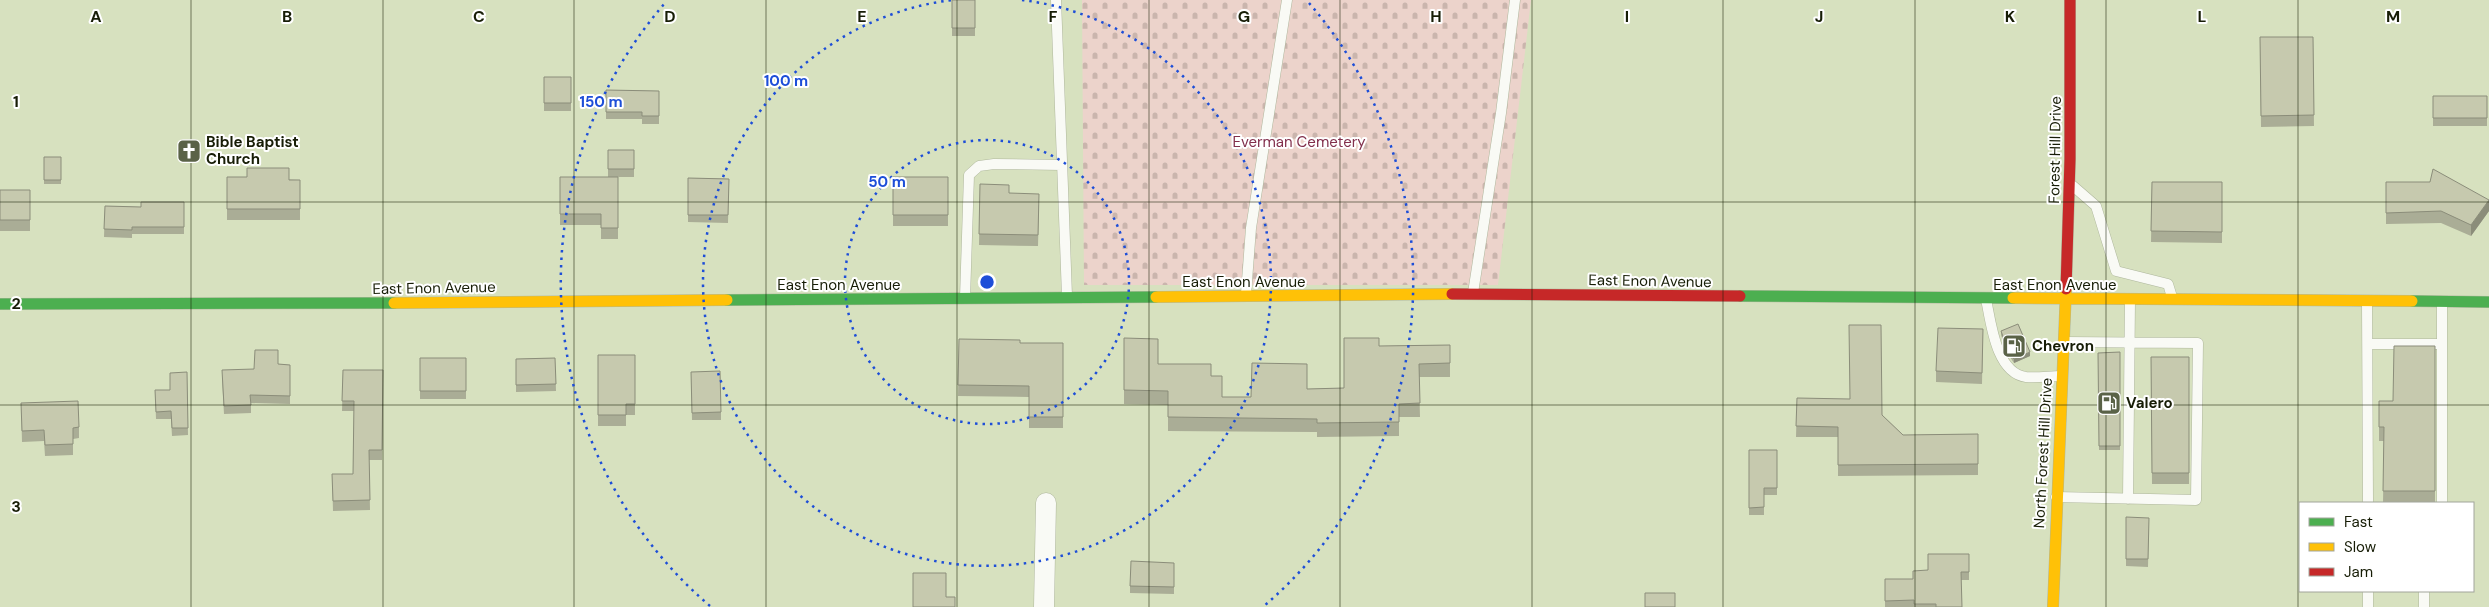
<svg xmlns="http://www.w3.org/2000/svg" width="2489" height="607" font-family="'DM Sans',sans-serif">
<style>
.cemetery{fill:url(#cemetery-stones)}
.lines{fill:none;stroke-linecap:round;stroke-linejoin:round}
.lane-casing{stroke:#afb79d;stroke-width:11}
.street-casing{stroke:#afb79d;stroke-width:21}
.fast-casing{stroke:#afb79d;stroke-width:12}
.slow-casing{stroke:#afb79d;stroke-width:12}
.jam-casing{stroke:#afb79d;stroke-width:12}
.lane{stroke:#f9faf5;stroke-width:10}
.street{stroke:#f9faf5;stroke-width:20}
.fast{stroke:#4caf50;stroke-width:11}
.slow{stroke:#ffc107;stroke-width:11}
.jam{stroke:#c62828;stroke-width:11}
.wall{fill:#aaad96}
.shaded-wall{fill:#8b8d7a}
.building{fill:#c6c9ae;stroke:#8b8d7a}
.grid{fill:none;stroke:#171d06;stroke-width:1;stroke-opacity:0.55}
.ring{fill:none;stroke:#1d4ed8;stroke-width:2.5;stroke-dasharray:2.5 5}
.labels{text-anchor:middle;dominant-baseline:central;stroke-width:4;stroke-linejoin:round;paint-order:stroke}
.poi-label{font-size:15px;font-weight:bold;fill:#171d06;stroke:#fff;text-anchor:start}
.park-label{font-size:15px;fill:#822f4c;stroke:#fff}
.street-label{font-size:15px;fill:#171d06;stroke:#fff}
.grid-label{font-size:16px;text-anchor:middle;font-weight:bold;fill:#171d06;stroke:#fff;stroke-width:4;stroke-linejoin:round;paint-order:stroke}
.centre{fill:#1d4ed8;stroke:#fff;stroke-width:2.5}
.ring-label{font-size:15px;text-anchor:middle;font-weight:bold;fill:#1d4ed8;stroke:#fff;stroke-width:4;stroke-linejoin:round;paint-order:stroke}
</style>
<defs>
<pattern id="cemetery-stones" width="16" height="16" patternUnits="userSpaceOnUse" patternTransform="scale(1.25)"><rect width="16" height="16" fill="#ecd3cb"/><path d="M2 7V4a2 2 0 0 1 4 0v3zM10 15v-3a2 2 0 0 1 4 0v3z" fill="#cab5ad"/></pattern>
</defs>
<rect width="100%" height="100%" fill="#d7e1bf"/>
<!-- cemetery -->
<path class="cemetery" d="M1082,0H1531L1498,285H1084Z"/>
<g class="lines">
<!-- lane casing -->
<g class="lane-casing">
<path id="lane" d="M1056,0L1067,296
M2073,186L2096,206L2116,271L2168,284L2172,297
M1473,293L1501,113L1515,0
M1246,294L1251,228L1287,0
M965,298L969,175L979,166L994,164L1062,165
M1986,299C1991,323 1996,373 2026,377C2038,378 2050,376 2061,376
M2367,302L2368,503
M2442,302V503
M2368,344H2442
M2056,497L2196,500L2198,343L2064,342
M2128,499L2130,300
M2368,591V607
M2424,591V607"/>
</g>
<!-- street casing -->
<g class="street-casing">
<path id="street" d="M1044,607L1046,503"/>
</g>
<!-- fast casing -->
<g class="fast-casing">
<path id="fast" d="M1740,296L2013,298
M727,300L1156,297
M2412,301L2489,302
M0,304L394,303"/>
</g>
<!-- slow casing -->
<g class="slow-casing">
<path id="slow" d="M1156,297L1452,294
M2013,298L2412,301
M394,303L727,300
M2053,607L2066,289"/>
</g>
<!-- jam casing -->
<g class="jam-casing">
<path id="jam" d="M2066,289L2070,159V0
M1452,294L1740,296"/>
</g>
<!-- lane -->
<use href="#lane" class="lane"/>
<!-- street -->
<use href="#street" class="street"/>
<!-- fast -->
<use href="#fast" class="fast"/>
<!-- slow -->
<use href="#slow" class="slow"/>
<!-- jam -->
<use href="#jam" class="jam"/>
</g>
<!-- wall -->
<path class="wall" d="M952,0H975V36H952Z
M2260,37H2313L2314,126L2261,127Z
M544,77H571V111H544Z
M606,90L659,91V124H642V119H606Z
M2433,96H2487V126H2433Z
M608,150H634V177H608Z
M44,157H61V184H44Z
M227,177L300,180V220H227Z
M560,177H618V239H601V225H560Z
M893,177H948V226H893Z
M688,178L729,179L728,223L688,222Z
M2152,182H2222V243L2151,242Z
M2386,182L2489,211L2471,236L2441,223L2386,224Z
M980,184L1009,193L1039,205L1038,246L979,245Z
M0,190H30V231H0Z
M184,202V234H132V238L104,237L105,206L141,207Z
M1983,329L1982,384L1936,382V371Z
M2001,331L2030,356L2014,363L2008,354L2001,335Z
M1124,338L1158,364L1211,376L1222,397H1251L1307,389L1344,388L1379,346L1450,345V377H1419L1420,417H1399V436L1317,437V432L1168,431V405L1124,404Z
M959,339L1020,343H1063V428H1029V397L958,396Z
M2435,346V503H2383L2384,441H2379V401H2393Z
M2120,352V450H2099L2098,353Z
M598,355H635V415H626V426H598Z
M2151,357H2189V484H2152Z
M420,358H466V399H420Z
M555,358L556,391L516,392V359Z
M278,364L290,365V404L251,403V413L224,414L222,378L254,369Z
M343,370H383L382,460H369L370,510L333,511L332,474H353L354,411H342Z
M187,372L188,435L172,436L171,419H156L155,390H170Z
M691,372L721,412V420H692Z
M1797,398L1882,415L1903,435L1978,434V475L1838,476V437H1796Z
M21,403L79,427V438L73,439V455L45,456L44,441L22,442Z
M1749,450H1777V495H1764V515H1749Z
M2149,518L2148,567L2126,566V559Z
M1969,554V580H1961L1962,607H1885V579H1913L1928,570Z
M1174,563V594L1130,593V586Z"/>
<!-- shaded-wall -->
<path class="shaded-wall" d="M2489,200V211L2471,236V225Z
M2030,352V356L2014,363V359Z"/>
<!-- building -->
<path class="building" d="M952,0H975V28H952Z
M2260,37H2313L2314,115L2261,116Z
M544,77H571V103H544Z
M606,90L659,91V116H642V112H606Z
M2433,96H2487V118H2433Z
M608,150H634V169H608Z
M44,157H61V180H44Z
M247,168H289V180H300V209H227V177H247Z
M2433,169L2489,200L2471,225L2441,211L2386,213V182H2430Z
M560,177H618V228H601V214H560Z
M893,177H948V215H893Z
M688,178L729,179L728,215H688Z
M2152,182H2222V232L2151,231Z
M980,184L1009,185V193L1039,194L1038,235L979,234Z
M0,190H30V220H0Z
M141,202H184V227H132V230L104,229L105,206L141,207Z
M2018,324L2030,352L2014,359L2008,350L2001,331Z
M1849,325H1881L1882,415L1903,435L1978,434V464L1838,465V427L1796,426L1797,398L1850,399Z
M1938,328L1983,329L1982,373L1936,371Z
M1124,338L1158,339V364H1211V376H1222V397H1251L1252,363L1307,364V389L1344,388V338H1379V346L1450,345V363L1419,364L1420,403L1399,404V422L1317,423V419L1168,417V391L1124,390Z
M959,339L1020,340V343H1063V417H1029V386L958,385Z
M2394,346H2435V491H2383L2384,427H2379V401H2393Z
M255,350H278V364L290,365V396L250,395L251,405L224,406L222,370L254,369Z
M2120,352V446H2099L2098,353Z
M598,355H635V404H626V415H598Z
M2151,357H2189V473H2152Z
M420,358H466V391H420Z
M555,358L556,384L516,385V359Z
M343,370H383L382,450H369L370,500L333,501L332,474H353L354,401H342Z
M720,371L721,412L692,413L691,372Z
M187,372L188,428H172L171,411L156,412L155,390H170V373Z
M78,401L79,427L73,428V444L45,445L44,430L22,431L21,403Z
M1749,450H1777V488H1764V507L1749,508Z
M2126,517L2149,518L2148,559H2126Z
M1928,554H1969V572H1961L1962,607H1936V604H1914V600L1885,601V579H1913V571L1928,570Z
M1131,561L1174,563V587L1130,586Z
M913,573H946V597H955V607H913Z
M1645,593H1675V607H1645Z"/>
<!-- grid -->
<path class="grid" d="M191,0V607M383,0V607M574,0V607M766,0V607M957,0V607M1149,0V607M1340,0V607M1532,0V607M1723,0V607M1915,0V607M2106,0V607M2298,0V607M0,202H2489M0,405H2489"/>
<!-- distance rings -->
<g class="ring">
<circle cx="987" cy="282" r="142"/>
<path d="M1022 0A284 284 0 1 1 952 0"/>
<path d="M710 606A426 426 0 0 1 665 3M1309 3A426 426 0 0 1 1264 606"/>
</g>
<!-- icons -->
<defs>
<g id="church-square" transform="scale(1.25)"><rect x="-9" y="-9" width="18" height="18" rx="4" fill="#5a6247" stroke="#fff"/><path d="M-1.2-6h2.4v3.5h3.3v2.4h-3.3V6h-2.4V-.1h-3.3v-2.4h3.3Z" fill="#fff"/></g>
<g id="fuel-square" transform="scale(1.25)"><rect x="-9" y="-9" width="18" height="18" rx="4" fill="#5a6247" stroke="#fff"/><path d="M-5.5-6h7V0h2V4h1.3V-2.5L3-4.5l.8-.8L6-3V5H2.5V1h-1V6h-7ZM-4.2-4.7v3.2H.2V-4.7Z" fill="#fff"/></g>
</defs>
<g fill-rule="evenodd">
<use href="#church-square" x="189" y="151"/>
<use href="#fuel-square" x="2014" y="346"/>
<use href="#fuel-square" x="2109" y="403"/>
</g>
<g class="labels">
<!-- poi labels -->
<g class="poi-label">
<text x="206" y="142">Bible Baptist<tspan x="206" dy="17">Church</tspan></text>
<text x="2032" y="346">Chevron</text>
<text x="2126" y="403">Valero</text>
</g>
<!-- park labels -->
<g class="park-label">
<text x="1299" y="142">Everman Cemetery</text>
</g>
<!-- street labels -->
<g class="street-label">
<text transform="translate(2055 150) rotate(-89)">Forest Hill Drive</text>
<text transform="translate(1650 281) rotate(1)">East Enon Avenue</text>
<text x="1244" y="282">East Enon Avenue</text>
<text x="839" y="285">East Enon Avenue</text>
<text x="2055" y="285">East Enon Avenue</text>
<text transform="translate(434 288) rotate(-1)">East Enon Avenue</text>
<text transform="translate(2043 453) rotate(-87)">North Forest Hill Drive</text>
</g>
</g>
<g class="grid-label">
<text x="96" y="22">A</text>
<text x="287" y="22">B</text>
<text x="479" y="22">C</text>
<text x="670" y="22">D</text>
<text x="862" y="22">E</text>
<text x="1053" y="22">F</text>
<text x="1244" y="22">G</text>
<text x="1436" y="22">H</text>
<text x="1627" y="22">I</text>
<text x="1819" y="22">J</text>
<text x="2010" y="22">K</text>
<text x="2202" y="22">L</text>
<text x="2393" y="22">M</text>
<text x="16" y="107">1</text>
<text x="16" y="309">2</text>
<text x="16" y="512">3</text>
</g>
<circle cx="987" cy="282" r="8" class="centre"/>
<g class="ring-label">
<text x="786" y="86">100 m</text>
<text x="601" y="107">150 m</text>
<text x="887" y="187">50 m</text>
</g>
<!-- legend -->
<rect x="2299" y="502" width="175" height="90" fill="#ffffff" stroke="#a2a59b"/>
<rect x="2309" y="518" width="25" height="8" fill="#4caf50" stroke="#a2a59b"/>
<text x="2344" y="527" font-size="15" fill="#171d06">Fast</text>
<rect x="2309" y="543" width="25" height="8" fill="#ffc107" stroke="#a2a59b"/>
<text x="2344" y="552" font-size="15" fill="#171d06">Slow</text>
<rect x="2309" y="568" width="25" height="8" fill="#c62828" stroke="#a2a59b"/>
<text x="2344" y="577" font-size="15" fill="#171d06">Jam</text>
</svg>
